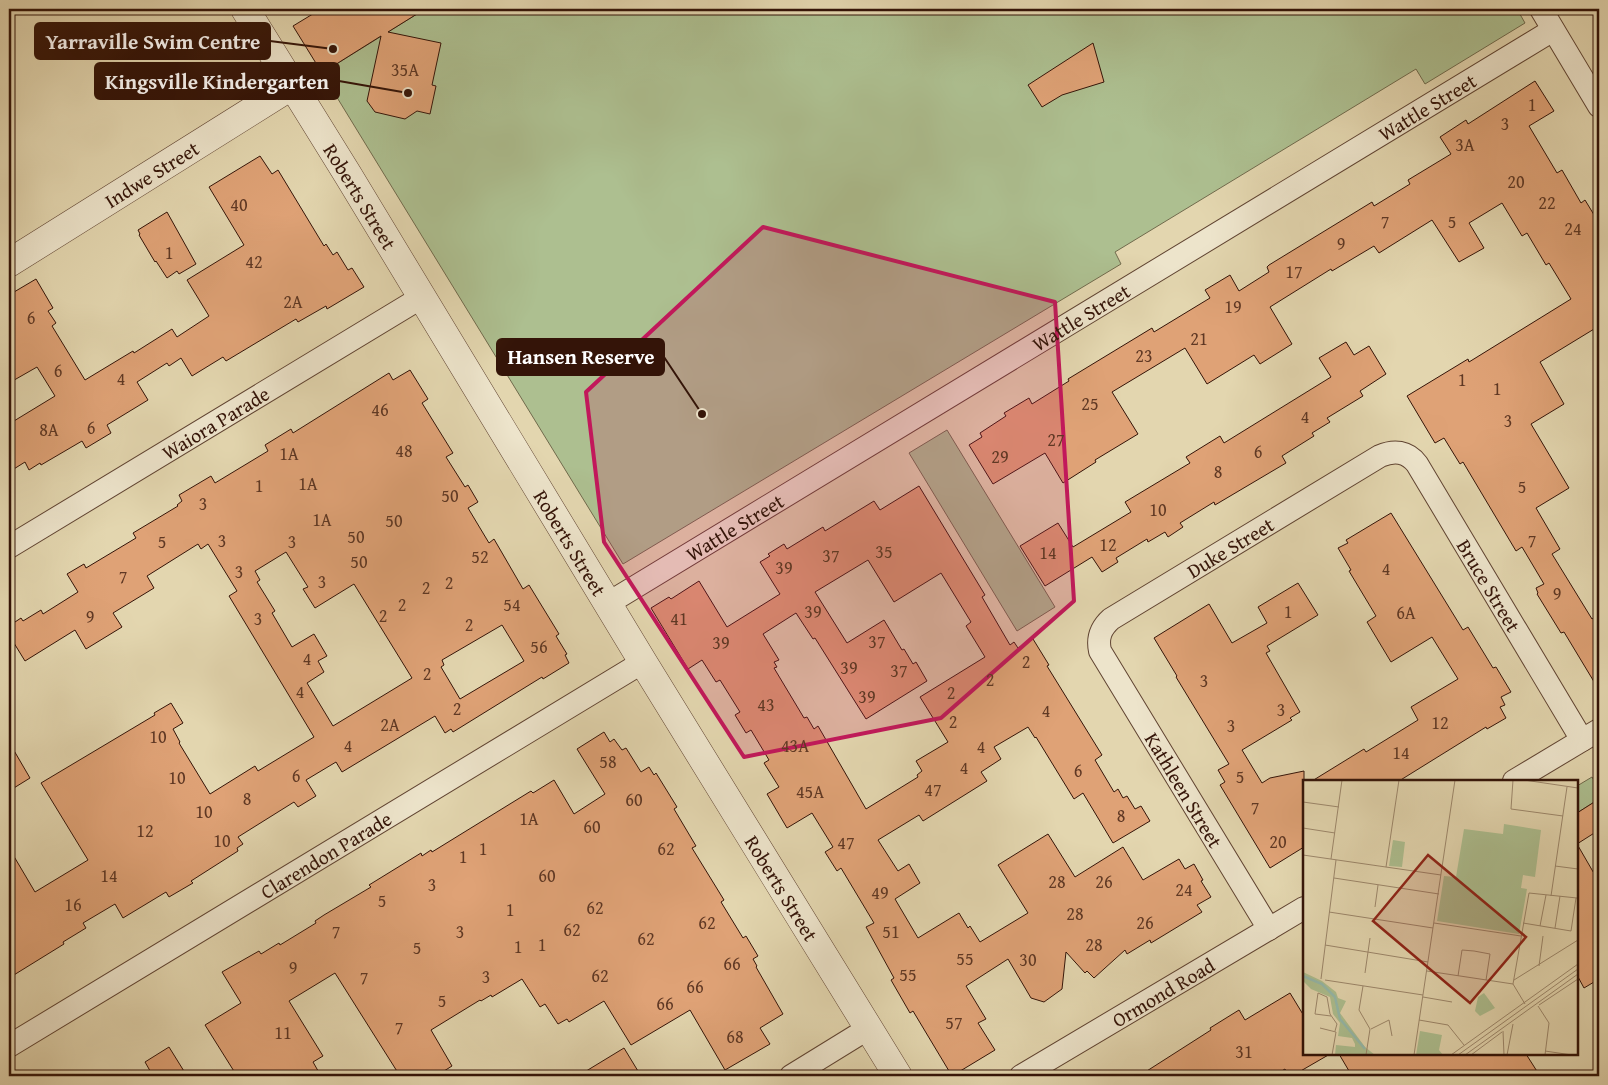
<svg xmlns="http://www.w3.org/2000/svg" width="1608" height="1085" font-family="'Gentium Book Plus',serif">
<style>
.green{fill:#adbf90;stroke:#706a4c}
.building{fill:#dfa276;stroke:#341408;fill-rule:evenodd}
.lines{fill:none;stroke-linecap:round;stroke-linejoin:round}
.minor-casing{stroke:#604432;stroke-width:24}
.tertiary-casing{stroke:#604432;stroke-width:29}
.minor{stroke:#ede4cb;stroke-width:22}
.tertiary{stroke:#ede4cb;stroke-width:28}
.marked{fill:#c2185b;fill-opacity:0.2;stroke:#c2185b;stroke-width:4;stroke-linejoin:round}
.labels{text-anchor:middle;dominant-baseline:central;stroke-width:4.5;stroke-linejoin:round;paint-order:stroke}
.number-label{font-size:18px;fill:#5f3824}
.street-label{font-size:20px;fill:#341408;stroke:#ede4cb}
.inset-river{fill:none;stroke:#95b9ab;stroke-width:2.5}
.inset-road{fill:none;stroke:#9d886c;stroke-width:1}
.view{fill:#8f2418;fill-opacity:0.15;stroke:#8f2418;stroke-width:2.5}
.inset-edge{fill:none;stroke:#341408;stroke-width:2.5}
.leader{fill:none;stroke:#341408;stroke-width:2}
.callout-dot{fill:#341408;stroke:#ede4cb;stroke-width:2}
.callout{fill:#341408;stroke:#341408;stroke-width:2}
.callout-label{font-size:21px;text-anchor:middle;font-weight:bold;fill:#fff}
</style>
<rect width="100%" height="100%" fill="#e3d6af"/>
<filter id="stains"><feTurbulence type="fractalNoise" baseFrequency=".004" numOctaves="4"/><feColorMatrix values="0 0 0 0 .2 0 0 0 0 .09 0 0 0 0 .02 0 0 0 .5 -.17"/></filter>
<radialGradient id="worn" r=".72"><stop offset=".6" stop-color="#630" stop-opacity="0"/><stop offset="1" stop-color="#630" stop-opacity=".3"/></radialGradient>
<!-- green -->
<path class="green" d="M425,9H1517L1525,23L1425,84L1416,69L1115,252L1121,264L623,564L322,73Z
M947,430L1055,607L1017,631L909,453Z
M1592,777L1599,789V799L1577,813V786Z"/>
<!-- building -->
<path class="building" d="M321,9H425L388,32L441,43L432,85L436,86L430,114L417,111L405,119L375,112L367,101L381,36L322,73L293,26Z
M1093,43L1104,82L1062,95L1042,107L1028,85Z
M1535,81L1554,111L1529,126L1557,173L1562,170L1581,203L1585,200L1599,223V326L1540,362L1564,404L1531,424L1569,488L1536,508L1560,549L1552,554L1592,619L1599,614V690L1564,632L1561,633L1537,594L1538,593L1536,588L1544,584L1522,547L1516,551L1463,462L1460,464L1444,438L1435,443L1407,396L1468,359L1469,362L1571,299L1549,263L1546,265L1527,233L1522,236L1502,203L1469,223L1484,248L1459,262L1432,220L1379,253L1374,246L1332,271L1331,269L1270,307L1292,344L1260,364L1254,355L1207,384L1185,348L1112,392L1138,434L1095,460L1096,462L1063,483L1045,453L993,484L969,445L982,437L980,433L1006,416L1004,413L1029,398L1032,404L1069,381L1068,379L1152,328L1154,332L1210,298L1205,290L1230,275L1239,291L1269,272L1267,267L1269,265L1372,202L1374,206L1410,184L1408,180L1451,154L1440,137L1466,120L1468,124Z
M260,156L272,174L278,170L324,246L326,244L333,255L337,252L348,270L352,268L364,287L327,309L326,306L298,322L296,319L226,361L223,357L192,376L181,358L169,366L167,363L137,382L148,400L107,425L111,433L86,448L82,441L41,465L40,463L29,470L25,462L9,472V424L55,396L37,367L9,383V295L36,279L53,308L48,311L56,323L52,326L85,380L133,351L134,353L172,329L177,337L209,316L187,280L244,245L209,187Z
M167,212L196,264L179,274L177,271L167,278L156,261L155,262L139,235L140,234L138,230Z
M1346,342L1354,355L1369,346L1386,374L1360,391L1363,396L1327,418L1330,422L1312,433L1314,436L1282,456L1286,463L1215,505L1214,502L1180,523L1183,527L1168,537L1165,532L1148,542L1147,539L1116,558L1118,562L1102,572L1092,557L1045,586L1020,546L1058,523L1073,547L1131,512L1125,502L1190,463L1186,457L1220,436L1224,443L1331,377L1319,358Z
M410,370L428,399L422,403L453,453L446,457L465,487L468,485L478,502L468,508L489,543L494,539L523,589L529,585L559,634L556,636L567,654L565,655L569,663L543,679L542,677L453,732L451,729L445,733L435,716L342,772L336,762L306,780L316,796L298,807L294,802L238,837L243,844L237,848L238,851L191,881L193,883L169,897L166,892L123,918L115,904L83,923L86,928L63,942L64,944L9,978V848L35,892L88,860L41,783L155,715L154,713L171,703L183,723L173,729L180,742L179,743L210,794L255,766L258,771L314,737L229,596L237,591L208,544L201,549L198,544L147,576L154,588L113,613L122,627L86,649L75,630L25,661L9,635V626L21,618L23,621L41,610L43,614L78,592L67,574L84,564L86,568L136,538L133,533L178,506L177,505L182,501L179,495L211,476L215,483L268,451L265,445L291,429L293,433L389,373L393,380ZM286,552L308,587L303,589L315,608L354,584L412,678L333,726L307,683L324,672L318,661L327,656L314,634L292,647L272,613L275,611L257,582L260,580L255,571ZM502,625L524,661L460,699L441,667L444,665L442,660Z
M919,486L985,595L982,597L1010,645L1014,642L1018,648L1033,639L1049,665L1047,666L1102,755L1095,760L1114,792L1118,789L1123,798L1127,796L1135,809L1141,806L1150,821L1113,843L1083,793L1074,799L1036,737L1035,738L1028,727L994,747L1001,759L981,772L987,781L923,821L919,815L878,840L898,871L909,864L920,883L895,899L918,938L959,913L968,928L970,926L980,942L1028,913L998,865L1048,834L1075,877L1123,847L1143,880L1179,859L1185,869L1194,864L1203,880L1201,881L1211,897L1197,905L1202,912L1151,943L1150,940L1127,954L1125,950L1094,978L1087,971L1085,973L1066,952L1062,989L1044,1002L1031,998L1008,959L966,986L986,1019L978,1023L995,1050L952,1076L913,1011L910,1013L891,980L894,978L866,927L874,923L841,868L837,871L825,852L833,847L812,813L787,828L767,794L779,787L764,763L769,760L751,730L746,733L735,715L740,712L720,680L716,682L702,660L688,669L651,608L669,597L671,599L699,581L727,627L780,594L760,562L770,556L768,554L784,544L787,549L823,527L825,531L874,501L880,510ZM868,560L894,602L941,573L971,622L966,626L985,657L920,697L948,742L916,761L922,771L917,775L918,777L866,809L818,726L814,729L807,717L804,718L774,668L777,667L774,662L779,660L763,634L796,613L813,639L815,638L866,719L927,681L916,662L913,664L904,649L902,650L884,620L847,643L815,592Z
M1391,513L1463,630L1468,627L1493,668L1496,667L1511,692L1501,697L1505,705L1500,707L1506,718L1487,729L1486,727L1399,781H1312L1364,749L1366,752L1418,720L1411,707L1458,679L1432,637L1391,662L1367,622L1376,616L1349,571L1351,570L1338,548L1348,543L1346,540Z
M1298,583L1318,615L1267,646L1270,651L1266,653L1300,712L1290,718L1292,720L1242,750L1262,783L1270,778L1304,771V847L1270,868L1220,785L1225,782L1218,770L1229,764L1176,677L1177,676L1154,638L1209,604L1232,643L1267,623L1258,607Z
M604,732L610,742L614,739L622,750L626,748L641,772L649,767L654,775L656,773L677,807L674,809L696,846L692,848L724,900L721,902L743,938L746,936L758,956L753,959L757,966L756,967L783,1014L760,1028L770,1044L725,1070L690,1010L631,1045L604,1001L569,1022L567,1019L558,1024L545,1004L540,1007L522,979L492,997L491,995L481,1001L480,1000L431,1030L452,1066L436,1076H400L335,973L289,1001L323,1056L313,1062L321,1076H237L205,1025L241,1003L222,972L259,951L261,954L279,943L280,945L316,923L315,921L324,915L371,887L369,885L421,853L422,856L431,850L432,852L531,791L533,793L554,780L574,814L605,794L577,749Z
M9,742L30,778L9,791Z
M1599,799V830L1577,844V813Z
M1577,844L1599,882V979L1584,988L1577,975Z
M1290,993L1304,1016V1054H1330L1292,1076H1289L1285,1069L1273,1076H1139L1211,1030L1210,1028L1239,1010L1245,1020Z
M169,1047L187,1076H153L145,1062Z
M624,1048L641,1076H578Z
M1339,1054H1526L1540,1076H1352Z"/>
<g class="lines">
<!-- minor casing -->
<g class="minor-casing">
<g id="minor">
<path d="M1541,9L1599,106"/>
<path id="s1" d="M9,547L422,297"/>
<path id="s2" d="M607,604L1553,30"/>
<path d="M1514,781L1599,730"/>
<path id="s3" d="M1269,929L1100,651C1097,637 1101,628 1111,619L1380,456C1394,450 1407,451 1417,464L1582,740"/>
<path id="s4" d="M9,1046L643,662"/>
<path d="M791,1076L869,1028"/>
<path id="s5" d="M1021,1076L1304,908"/>
</g>
</g>
<!-- tertiary casing -->
<g class="tertiary-casing">
<g id="tertiary">
<path id="s6" d="M245,9L348,175L643,662L898,1076"/>
<path id="s7" d="M9,263L293,85"/>
</g>
</g>
<!-- minor -->
<use href="#minor" class="minor"/>
<!-- tertiary -->
<use href="#tertiary" class="tertiary"/>
</g>
<!-- marked area -->
<path class="marked" d="M763,227L1055,302L1074,601L941,718L744,757L604,542L586,392Z"/>
<g class="labels">
<!-- number labels -->
<g class="number-label">
<text x="405" y="69">35A</text>
<text x="1532" y="104">1</text>
<text x="1505" y="123">3</text>
<text x="1465" y="144">3A</text>
<text x="1516" y="181">20</text>
<text x="1547" y="202">22</text>
<text x="239" y="204">40</text>
<text x="1385" y="221">7</text>
<text x="1452" y="221">5</text>
<text x="1573" y="228">24</text>
<text x="1341" y="243">9</text>
<text x="169" y="252">1</text>
<text x="254" y="261">42</text>
<text x="1294" y="271">17</text>
<text x="293" y="301">2A</text>
<text x="1233" y="306">19</text>
<text x="31" y="317">6</text>
<text x="1199" y="338">21</text>
<text x="1144" y="355">23</text>
<text x="58" y="370">6</text>
<text x="121" y="378">4</text>
<text x="1462" y="379">1</text>
<text x="1497" y="388">1</text>
<text x="1090" y="403">25</text>
<text x="380" y="409">46</text>
<text x="1305" y="416">4</text>
<text x="1508" y="420">3</text>
<text x="91" y="427">6</text>
<text x="49" y="429">8A</text>
<text x="1056" y="439">27</text>
<text x="404" y="450">48</text>
<text x="1258" y="451">6</text>
<text x="289" y="453">1A</text>
<text x="1000" y="456">29</text>
<text x="1218" y="471">8</text>
<text x="308" y="483">1A</text>
<text x="259" y="485">1</text>
<text x="1522" y="486">5</text>
<text x="450" y="495">50</text>
<text x="203" y="503">3</text>
<text x="1158" y="509">10</text>
<text x="322" y="519">1A</text>
<text x="394" y="520">50</text>
<text x="356" y="536">50</text>
<text x="222" y="540">3</text>
<text x="1532" y="540">7</text>
<text x="162" y="541">5</text>
<text x="292" y="541">3</text>
<text x="1108" y="544">12</text>
<text x="884" y="551">35</text>
<text x="1048" y="552">14</text>
<text x="831" y="555">37</text>
<text x="480" y="556">52</text>
<text x="359" y="561">50</text>
<text x="784" y="567">39</text>
<text x="1386" y="568">4</text>
<text x="239" y="571">3</text>
<text x="123" y="576">7</text>
<text x="322" y="581">3</text>
<text x="449" y="582">2</text>
<text x="426" y="587">2</text>
<text x="1557" y="593">9</text>
<text x="402" y="604">2</text>
<text x="512" y="604">54</text>
<text x="813" y="611">39</text>
<text x="1288" y="611">1</text>
<text x="1406" y="612">6A</text>
<text x="383" y="615">2</text>
<text x="90" y="616">9</text>
<text x="258" y="618">3</text>
<text x="679" y="618">41</text>
<text x="469" y="624">2</text>
<text x="877" y="641">37</text>
<text x="721" y="642">39</text>
<text x="539" y="646">56</text>
<text x="307" y="658">4</text>
<text x="1026" y="661">2</text>
<text x="849" y="667">39</text>
<text x="899" y="670">37</text>
<text x="427" y="673">2</text>
<text x="990" y="679">2</text>
<text x="1204" y="680">3</text>
<text x="300" y="691">4</text>
<text x="951" y="692">2</text>
<text x="867" y="696">39</text>
<text x="766" y="704">43</text>
<text x="457" y="708">2</text>
<text x="1281" y="709">3</text>
<text x="1046" y="710">4</text>
<text x="953" y="721">2</text>
<text x="1440" y="722">12</text>
<text x="390" y="724">2A</text>
<text x="1231" y="725">3</text>
<text x="158" y="736">10</text>
<text x="348" y="745">4</text>
<text x="795" y="745">43A</text>
<text x="981" y="746">4</text>
<text x="1401" y="752">14</text>
<text x="608" y="761">58</text>
<text x="964" y="767">4</text>
<text x="1078" y="770">6</text>
<text x="296" y="775">6</text>
<text x="1240" y="776">5</text>
<text x="177" y="777">10</text>
<text x="933" y="789">47</text>
<text x="810" y="791">45A</text>
<text x="247" y="798">8</text>
<text x="634" y="799">60</text>
<text x="1255" y="807">7</text>
<text x="204" y="811">10</text>
<text x="1121" y="815">8</text>
<text x="529" y="818">1A</text>
<text x="592" y="826">60</text>
<text x="145" y="830">12</text>
<text x="222" y="840">10</text>
<text x="1278" y="841">20</text>
<text x="846" y="842">47</text>
<text x="483" y="848">1</text>
<text x="666" y="848">62</text>
<text x="463" y="856">1</text>
<text x="109" y="875">14</text>
<text x="547" y="875">60</text>
<text x="1057" y="881">28</text>
<text x="1104" y="881">26</text>
<text x="432" y="884">3</text>
<text x="1184" y="889">24</text>
<text x="880" y="892">49</text>
<text x="382" y="900">5</text>
<text x="73" y="904">16</text>
<text x="595" y="907">62</text>
<text x="510" y="909">1</text>
<text x="1075" y="913">28</text>
<text x="707" y="922">62</text>
<text x="1145" y="922">26</text>
<text x="572" y="929">62</text>
<text x="336" y="931">7</text>
<text x="460" y="931">3</text>
<text x="891" y="931">51</text>
<text x="646" y="938">62</text>
<text x="542" y="944">1</text>
<text x="1094" y="944">28</text>
<text x="518" y="946">1</text>
<text x="417" y="947">5</text>
<text x="965" y="958">55</text>
<text x="1028" y="959">30</text>
<text x="732" y="963">66</text>
<text x="293" y="967">9</text>
<text x="908" y="974">55</text>
<text x="600" y="975">62</text>
<text x="486" y="976">3</text>
<text x="364" y="977">7</text>
<text x="695" y="986">66</text>
<text x="442" y="1000">5</text>
<text x="665" y="1003">66</text>
<text x="954" y="1022">57</text>
<text x="399" y="1027">7</text>
<text x="283" y="1032">11</text>
<text x="735" y="1036">68</text>
<text x="1244" y="1051">31</text>
</g>
<!-- street labels -->
<g class="street-label">
<text stroke="none"><textPath href="#s2" startOffset="959">Wattle Street</textPath></text>
<text stroke="none"><textPath href="#s7" startOffset="168">Indwe Street</textPath></text>
<text stroke="none"><textPath href="#s6" startOffset="220">Roberts Street</textPath></text>
<text stroke="none"><textPath href="#s2" startOffset="554">Wattle Street</textPath></text>
<text stroke="none"><textPath href="#s1" startOffset="241">Waiora Parade</textPath></text>
<text stroke="none"><textPath href="#s2" startOffset="149">Wattle Street</textPath></text>
<text stroke="none"><textPath href="#s6" startOffset="625">Roberts Street</textPath></text>
<text stroke="none"><textPath href="#s3" startOffset="500">Duke Street</textPath></text>
<text stroke="none"><textPath href="#s3" startOffset="858">Bruce Street</textPath></text>
<text transform="translate(1184 790) rotate(59)">Kathleen Street</text>
<text stroke="none"><textPath href="#s4" startOffset="370">Clarendon Parade</textPath></text>
<text stroke="none"><textPath href="#s6" startOffset="1030">Roberts Street</textPath></text>
<text stroke="none"><textPath href="#s5" startOffset="165">Ormond Road</textPath></text>
</g>
</g>
<!-- overview -->
<g transform="translate(1303 780)">
<rect width="275" height="275" fill="#e3d6af"/>
<path d="M201,44L238,50L232,97L220,95L218,108L224,109L216,154L134,141L141,96L153,97L161,49L200,54ZM90,60L102,62L99,87L86,86ZM0,192L19,201L33,212L35,218L43,221L37,233L62,267L72,275H32L33,265L52,267V264L49,258L35,256L37,243L30,234L27,217L8,209L0,201ZM181,213L192,228L177,236L172,231L175,217ZM117,251L139,255L136,270L140,275H113Z" fill="#adbf90"/>
<path class="inset-river" d="M0,196L19,204L32,217L37,239L62,269"/>
<path class="inset-road" d="M210,0L208,29L260,36M221,0L275,8M0,22L36,27M0,48L32,53M0,75L138,95M28,79L39,0M252,86L275,89M83,87L96,0M31,98L136,114M226,113L274,118M248,116L264,7M72,127L75,105M26,132L130,148M131,143L218,156M220,143L268,151L273,118M237,146L243,115M252,148L257,116M22,165L125,182M236,186L240,156M124,191L210,204L222,224M62,193L67,158M155,196L159,170L171,171L187,174L183,200M18,199L33,80M22,200L120,215M211,200L275,160M210,204L226,113M60,206L56,230L67,249L63,275M120,217L149,222M236,225L275,199M235,226L246,243L242,275M28,236L12,234L15,213L24,217L27,234L34,244L32,251M116,240L145,245L161,265M17,248L33,252L29,275M68,249L86,240L89,256M200,251L201,275M242,271L269,275M111,275L152,0M148,275L275,184M155,275L275,189M162,275L275,194M168,275L199,252M204,275L210,244"/>
<path class="view" d="M125,75L223,157L167,223L70,141Z"/>
<rect width="275" height="275" class="inset-edge"/>
</g>
<!-- callouts -->
<path class="leader" d="M333 49L270 41M408 93L339 81M702 414L664 357"/>
<g class="callout-dot">
<circle cx="333" cy="49" r="5"/>
<circle cx="408" cy="93" r="5"/>
<circle cx="702" cy="414" r="5"/>
</g>
<g class="callout">
<rect x="35" y="23" width="235" height="36" rx="5"/>
<rect x="95" y="63" width="244" height="36" rx="5"/>
<rect x="497" y="339" width="167" height="36" rx="5"/>
</g>
<g class="callout-label">
<text x="153" y="49">Yarraville Swim Centre</text>
<text x="217" y="89">Kingsville Kindergarten</text>
<text x="581" y="364">Hansen Reserve</text>
</g>
<!-- margin -->
<rect width="1608" height="1085" fill="none" stroke="#e3d6af" stroke-width="30"/>
<rect x="10" y="10" width="1588" height="1065" fill="none" stroke="#341408" stroke-width="2.5"/>
<rect x="15" y="15" width="1578" height="1055" fill="none" stroke="#341408"/>
<rect width="100%" height="100%" filter="url(#stains)"/>
<rect width="100%" height="100%" fill="url(#worn)"/>
</svg>
